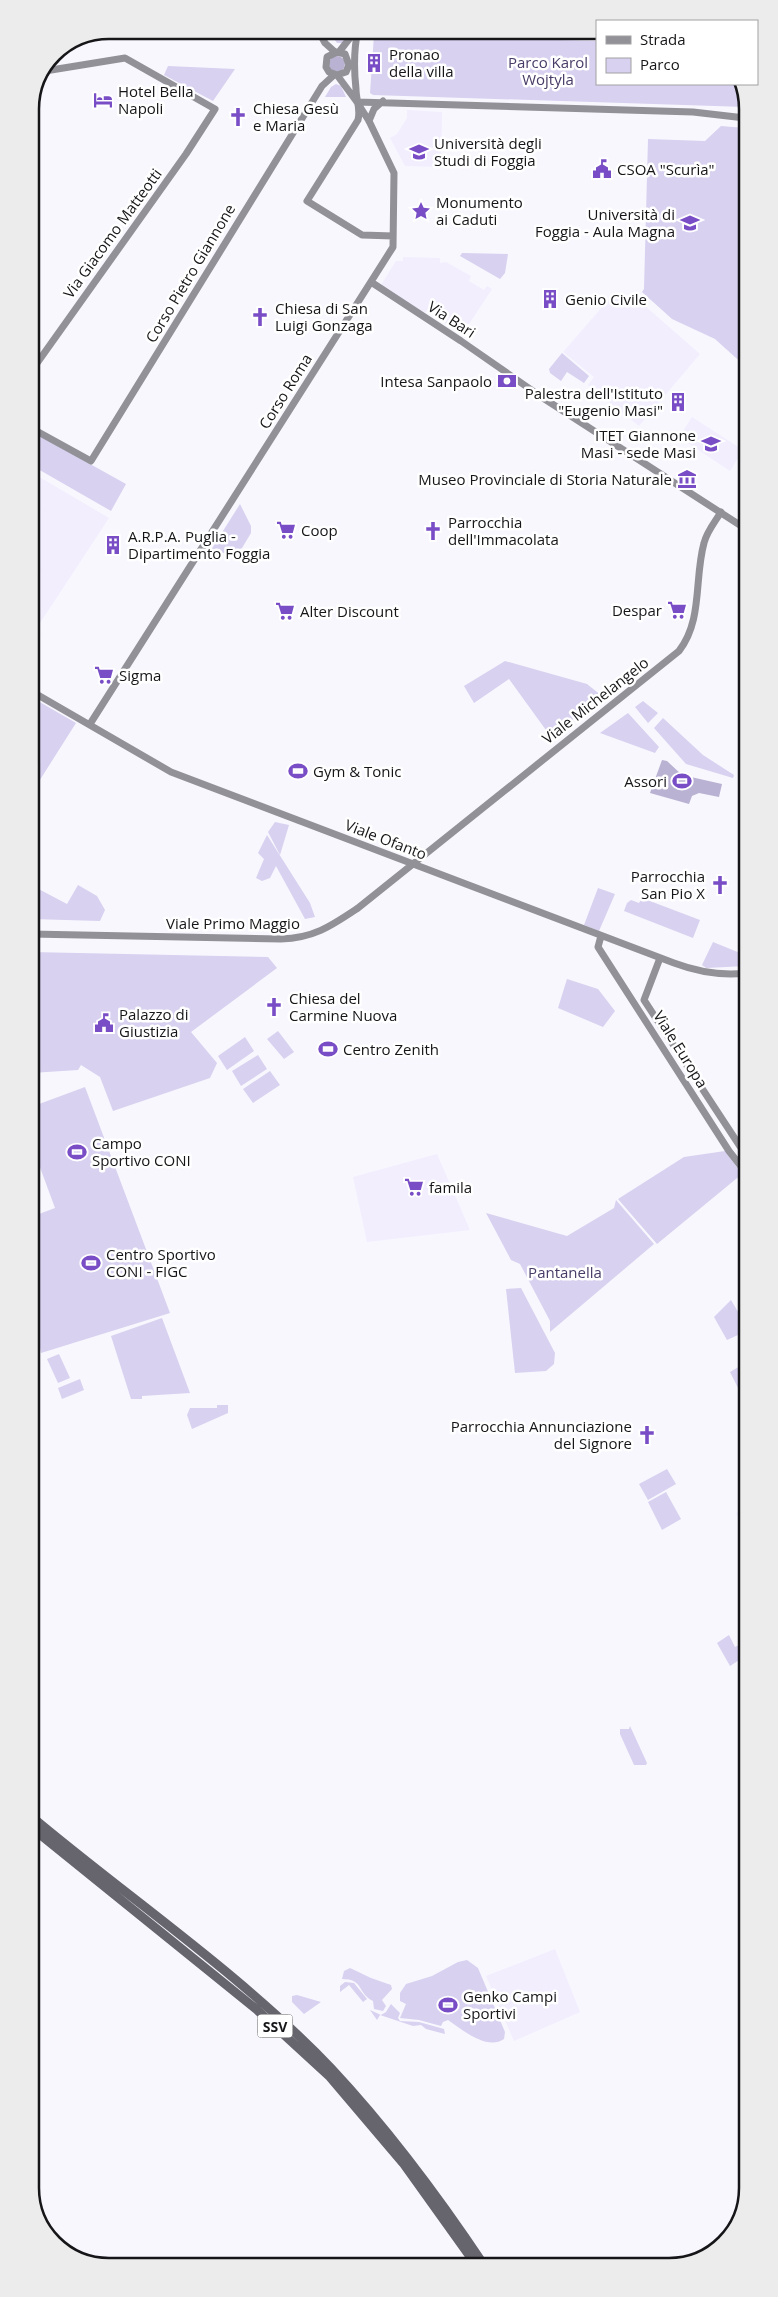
<svg xmlns="http://www.w3.org/2000/svg" width="778" height="2297" font-family="'Open Sans',sans-serif">
<style>
.built{fill:#f2eefe}
.green{fill:#d8d1f0}
.water{fill:#bab2d2}
.lines{fill:none;stroke-linecap:round;stroke-linejoin:round}
.secondary{stroke:#929197;stroke-width:7}
.highway{stroke:#66646c;stroke-width:9}
.labels{text-anchor:middle;dominant-baseline:central;stroke-width:5;stroke-linejoin:round;paint-order:stroke}
.shield{fill:#fff;stroke:#5c5b5d;stroke-width:1}
.shield-label{font-size:14px;font-weight:bold;fill:#161518}
.poi-label{font-size:15px;fill:#161518;stroke:#fff;text-anchor:start}
.park-label{font-size:15px;fill:#483b67;stroke:#fff}
.street-label{font-size:15px;fill:#161518;stroke:#fff}
.rim{fill:none;stroke:#161518;stroke-width:2.5}
</style>
<rect width="100%" height="100%" fill="#f8f7fe"/>
<!-- built -->
<path class="built" d="M407,110L442,112L441,167L405,166L390,138L397,134L407,118Z
M403,257L440,258V263L446,262L471,276L469,281L484,290L487,286L492,289L462,335L427,310L425,312L418,309L381,285L396,261H403Z
M611,297L636,298L700,354L639,426L588,385L594,377L563,352Z
M692,417L743,450L730,471L679,437Z
M31,472L109,518L40,623L31,618Z
M437,1154L470,1230L367,1242L353,1177Z
M747,1507V1536L736,1513Z
M555,1949L580,2012L514,2041L486,1976Z"/>
<!-- green -->
<path class="green" d="M328,30L344,31V35H347L342,43H337Z
M374,35L597,41V84H742L745,89V107L373,95L370,93Z
M168,66L235,69L213,101L164,75Z
M336,84L341,86L346,97H325L331,87Z
M721,126L745,128L746,367L715,339L672,319L642,292L644,289L648,139L705,141Z
M462,253L508,254L505,273L500,279L460,256Z
M562,353L589,376L584,383L567,372L561,381L550,373L549,369Z
M38,435L126,484L111,511L31,465V446Z
M240,504L251,526V533L242,548L228,554L211,550Z
M505,661L587,684L602,696L551,737L509,679L474,703L464,686Z
M31,697L76,723L31,794Z
M643,701L658,713L648,723L635,707Z
M628,713L659,747L655,753L600,733Z
M663,718L703,755L734,775L733,778L686,764L654,728Z
M275,822L289,825L280,855L268,832Z
M267,835L310,903L315,917L305,919L276,866L270,878L262,881L256,878L264,859L258,853Z
M31,885L67,904L78,885L97,896L105,910L100,921L31,919Z
M598,888L615,894L599,931L584,925Z
M642,898L700,920L693,938L624,911L627,903L631,900L639,903Z
M713,942L740,953L744,944L746,946V966L706,968L702,965Z
M31,952L268,957L277,968L191,1032L217,1063L210,1078L113,1111L100,1077L81,1065L78,1070L31,1073Z
M567,979L598,989L615,1011L603,1027L558,1008Z
M278,1031L294,1052L284,1059L267,1039Z
M245,1037L254,1051L227,1070L218,1056Z
M258,1055L267,1069L241,1086L232,1071Z
M270,1071L280,1085L253,1103L243,1089Z
M85,1087L170,1313L41,1353L32,1308L31,1217L55,1208L31,1143V1107Z
M725,1151L742,1174L657,1244L618,1199L684,1157Z
M616,1200L654,1244L550,1332V1321L520,1264L511,1260L486,1213L567,1236L614,1208Z
M521,1288L555,1353L554,1364L546,1371L515,1373L506,1289Z
M731,1300L747,1327V1352L738,1335L727,1340L714,1317Z
M162,1318L190,1393L142,1396V1399H131L111,1336Z
M59,1354L70,1378L58,1383L47,1359Z
M747,1362V1398L744,1400L730,1372Z
M80,1379L84,1390L62,1399L58,1388Z
M217,1405H228V1413L192,1429L187,1415L190,1408H217Z
M667,1469L676,1484L648,1500L639,1484Z
M666,1492L681,1519L662,1530L648,1502Z
M729,1635L735,1647L747,1641V1655L730,1666L717,1643Z
M630,1726L647,1763L646,1765H634L620,1734V1729H629Z
M467,1960L478,1968L505,2032L504,2039C487,2051 461,2029 448,2020L443,2022L441,2026L419,2020L400,2018L406,2004L400,2001V1993L406,1984L432,1976L458,1962Z
M350,1968L371,1978L391,1985L392,1989L382,2000L386,2006L383,2011L374,2009L373,2001C357,1993 364,1979 342,1979L344,1971Z
M345,1982L354,1983L367,1999L363,2002L349,1985L340,1992V1986Z
M297,1995L321,2002L304,2014L292,2002V1996Z
M391,2004L400,2013L398,2018L400,2021L419,2022L444,2029L445,2034L426,2029L421,2025L413,2026L380,2015L377,2020L370,2010L381,2015L386,2012Z"/>
<!-- water -->
<path class="water" d="M329 64a8 8 0 1 1 16 0a8 8 0 1 1-16 0Z
M662,760L667,761L682,775L722,784L719,797L699,793L692,796L689,804L650,793Z"/>
<g class="lines">
<!-- secondary -->
<path class="secondary" d="M318,30L325,43L335,52
M358,30C354,48 354,71 356,89C356,100 361,109 358,120L307,201L362,235L393,236
M426,30L597,35
M339,52L356,30
M357,102L693,112L745,118
M369,121L374,109L383,101
M371,282L461,341L543,398L746,529
M30,373L186,154L215,109L125,58L45,71
M31,428L91,461L322,86L334,75
M31,691L171,772L674,963C698,972 720,976 746,973
M90,724L393,247L394,173L369,121L357,102L337,75L329,72L326,67L327,57L337,52L345,54L349,65L346,72L337,75
M31,934L281,939C314,938 331,926 358,908L679,651C703,620 694,579 704,543C707,531 715,522 721,512
M601,936L598,947L729,1151L747,1174
M660,958L644,1000L747,1157"/>
<!-- highway -->
<path class="highway" d="M32,1817C131,1900 241,1974 331,2068C388,2129 438,2196 484,2265
M32,1828L256,2009L330,2077L403,2163L476,2265"/>
</g>
<!-- icons -->
<defs>
<g id="building-bare" transform="scale(1.5)"><path d="M-4-6H4V6H1V3H-1V6H-4ZM-2.5-4.3h1.7v1.8h-1.7ZM.8-4.3h1.7v1.8H.8ZM-2.5-1h1.7V.8h-1.7ZM.8-1h1.7V.8H.8Z" fill="#794dc6" stroke="#fff" stroke-width="2.5" paint-order="stroke"/></g>
<g id="hotel-bare" transform="scale(1.5)"><path d="M-6-4.5h1.5V1H6V5H4.5V3h-9V5H-6ZM-4 0a1.8 1.8 0 1 1 3.6 0ZM.5 0V-2.5h3Q6-2.5 6 0Z" fill="#794dc6" stroke="#fff" stroke-width="2.5" paint-order="stroke"/></g>
<g id="church-bare" transform="scale(1.5)"><path d="M-1.2-6h2.4v3.5h3.3v2.4h-3.3V6h-2.4V-.1h-3.3v-2.4h3.3Z" fill="#794dc6" stroke="#fff" stroke-width="2.5" paint-order="stroke"/></g>
<g id="university-bare" transform="scale(1.5)"><path d="M0-5L7-2L0 1L-7-2ZM-4 1L0 2.5L4 1V4Q0 6-4 4Z" fill="#794dc6" stroke="#fff" stroke-width="2.5" paint-order="stroke"/></g>
<g id="civic-bare" transform="scale(1.5)"><path d="M-.6-6.5H3V-4.5H.6V-3L4-1V1h2V6H-6V1h2V-1L-.6-3ZM-1.2 2.5V6h2.4V2.5Z" fill="#794dc6" stroke="#fff" stroke-width="2.5" paint-order="stroke"/></g>
<g id="sight-bare" transform="scale(1.5)"><path d="M0-6L1.8-2.2L6-1.7L2.9 1.2L3.7 5.4L0 3.3L-3.7 5.4L-2.9 1.2L-6-1.7L-1.8-2.2Z" fill="#794dc6" stroke="#fff" stroke-width="2.5" paint-order="stroke"/></g>
<g id="bank-bare" transform="scale(1.5)"><path d="M-6-4H6V4H-6ZM0-2.3a2.3 2.3 0 1 0 0 4.6a2.3 2.3 0 1 0 0-4.6Z" fill="#794dc6" stroke="#fff" stroke-width="2.5" paint-order="stroke"/></g>
<g id="museum-bare" transform="scale(1.5)"><path d="M0-6L6-3V-2H-6V-3ZM-5-1h2V3h-2ZM-1-1h2V3h-2ZM3-1h2V3H3ZM-6 4H6V6H-6Z" fill="#794dc6" stroke="#fff" stroke-width="2.5" paint-order="stroke"/></g>
<g id="supermarket-bare" transform="scale(1.5)"><path d="M-6-5.5h2.5l.6 2H6L4.5 2H-2.5L-4.4-4H-6ZM-1.5 3.2a1.3 1.3 0 1 0 .1 0ZM3 3.2a1.3 1.3 0 1 0 .1 0Z" fill="#794dc6" stroke="#fff" stroke-width="2.5" paint-order="stroke"/></g>
<g id="stadium-bare" transform="scale(1.5)"><path d="M0-5a6.5 5 0 1 0 0 10a6.5 5 0 1 0 0-10ZM-3.5-1.8h7v3.6h-7Z" fill="#794dc6" stroke="#fff" stroke-width="2.5" paint-order="stroke"/></g>
</defs>
<g fill-rule="evenodd">
<use href="#building-bare" x="374" y="63"/>
<use href="#hotel-bare" x="103" y="100"/>
<use href="#church-bare" x="238" y="117"/>
<use href="#university-bare" x="419" y="152"/>
<use href="#civic-bare" x="602" y="169"/>
<use href="#sight-bare" x="421" y="211"/>
<use href="#university-bare" x="690" y="223"/>
<use href="#building-bare" x="550" y="299"/>
<use href="#church-bare" x="260" y="317"/>
<use href="#bank-bare" x="507" y="381"/>
<use href="#building-bare" x="678" y="402"/>
<use href="#university-bare" x="711" y="444"/>
<use href="#museum-bare" x="687" y="479"/>
<use href="#supermarket-bare" x="286" y="530"/>
<use href="#church-bare" x="433" y="531"/>
<use href="#building-bare" x="113" y="545"/>
<use href="#supermarket-bare" x="677" y="610"/>
<use href="#supermarket-bare" x="285" y="611"/>
<use href="#supermarket-bare" x="104" y="675"/>
<use href="#stadium-bare" x="298" y="771"/>
<use href="#stadium-bare" x="682" y="781"/>
<use href="#church-bare" x="720" y="885"/>
<use href="#church-bare" x="274" y="1007"/>
<use href="#civic-bare" x="104" y="1023"/>
<use href="#stadium-bare" x="328" y="1049"/>
<use href="#stadium-bare" x="77" y="1152"/>
<use href="#supermarket-bare" x="414" y="1187"/>
<use href="#stadium-bare" x="91" y="1263"/>
<use href="#church-bare" x="647" y="1435"/>
<use href="#stadium-bare" x="448" y="2005"/>
</g>
<g class="labels">
<!-- shield labels -->
<rect class="shield" x="257.5" y="2014.5" width="35" height="23" rx="4"/>
<g class="shield-label">
<text x="275" y="2026">SSV</text>
</g>
<!-- poi labels -->
<g class="poi-label">
<text x="389" y="54">Pronao<tspan x="389" dy="17">della villa</tspan></text>
<text x="118" y="91">Hotel Bella<tspan x="118" dy="17">Napoli</tspan></text>
<text x="253" y="108">Chiesa Gesù<tspan x="253" dy="17">e Maria</tspan></text>
<text x="434" y="143">Università degli<tspan x="434" dy="17">Studi di Foggia</tspan></text>
<text x="617" y="169">CSOA "Scurìa"</text>
<text x="436" y="202">Monumento<tspan x="436" dy="17">ai Caduti</tspan></text>
<text x="675" y="214" text-anchor="end">Università di<tspan x="675" dy="17">Foggia - Aula Magna</tspan></text>
<text x="565" y="299">Genio Civile</text>
<text x="275" y="308">Chiesa di San<tspan x="275" dy="17">Luigi Gonzaga</tspan></text>
<text x="492" y="381" text-anchor="end">Intesa Sanpaolo</text>
<text x="663" y="393" text-anchor="end">Palestra dell'Istituto<tspan x="663" dy="17">"Eugenio Masi"</tspan></text>
<text x="696" y="435" text-anchor="end">ITET Giannone<tspan x="696" dy="17">Masi - sede Masi</tspan></text>
<text x="672" y="479" text-anchor="end">Museo Provinciale di Storia Naturale</text>
<text x="448" y="522">Parrocchia<tspan x="448" dy="17">dell'Immacolata</tspan></text>
<text x="301" y="530">Coop</text>
<text x="128" y="536">A.R.P.A. Puglia -<tspan x="128" dy="17">Dipartimento Foggia</tspan></text>
<text x="662" y="610" text-anchor="end">Despar</text>
<text x="300" y="611">Alter Discount</text>
<text x="119" y="675">Sigma</text>
<text x="313" y="771">Gym &amp; Tonic</text>
<text x="667" y="781" text-anchor="end">Assori</text>
<text x="705" y="876" text-anchor="end">Parrocchia<tspan x="705" dy="17">San Pio X</tspan></text>
<text x="289" y="998">Chiesa del<tspan x="289" dy="17">Carmine Nuova</tspan></text>
<text x="119" y="1014">Palazzo di<tspan x="119" dy="17">Giustizia</tspan></text>
<text x="343" y="1049">Centro Zenith</text>
<text x="92" y="1143">Campo<tspan x="92" dy="17">Sportivo CONI</tspan></text>
<text x="429" y="1187">famila</text>
<text x="106" y="1254">Centro Sportivo<tspan x="106" dy="17">CONI - FIGC</tspan></text>
<text x="632" y="1426" text-anchor="end">Parrocchia Annunciazione<tspan x="632" dy="17">del Signore</tspan></text>
<text x="463" y="1996">Genko Campi<tspan x="463" dy="17">Sportivi</tspan></text>
</g>
<!-- park labels -->
<g class="park-label">
<text x="548" y="62">Parco Karol<tspan x="548" dy="17">Wojtyla</tspan></text>
<text x="565" y="1272">Pantanella</text>
</g>
<!-- street labels -->
<g class="street-label">
<text transform="translate(112 233) rotate(-54)">Via Giacomo Matteotti</text>
<text transform="translate(190 273) rotate(-59)">Corso Pietro Giannone</text>
<text transform="translate(452 319) rotate(33)">Via Bari</text>
<text transform="translate(285 391) rotate(-58)">Corso Roma</text>
<text transform="translate(595 700) rotate(-38)">Viale Michelangelo</text>
<text transform="translate(386 839) rotate(21)">Viale Ofanto</text>
<text x="233" y="923">Viale Primo Maggio</text>
<text transform="translate(681 1049) rotate(58)">Viale Europa</text>
</g>
</g>
<!-- crop -->
<path d="M0 0H778V2297H0ZM109 39H669A70 70 0 0 1 739 109V2188A70 70 0 0 1 669 2258H109A70 70 0 0 1 39 2188V109A70 70 0 0 1 109 39Z" fill="#ececed" fill-rule="evenodd"/>
<path class="rim" d="M109 39H669A70 70 0 0 1 739 109V2188A70 70 0 0 1 669 2258H109A70 70 0 0 1 39 2188V109A70 70 0 0 1 109 39Z"/>
<!-- legend -->
<rect x="596" y="20" width="162" height="65" fill="#ffffff" stroke="#a2a1a3"/>
<rect x="606" y="36" width="25" height="8" fill="#929197" stroke="#a2a1a3"/>
<text x="640" y="45" font-size="15" fill="#161518">Strada</text>
<rect x="606" y="58" width="25" height="15" fill="#d8d1f0" stroke="#a2a1a3"/>
<text x="640" y="70" font-size="15" fill="#161518">Parco</text>
</svg>
